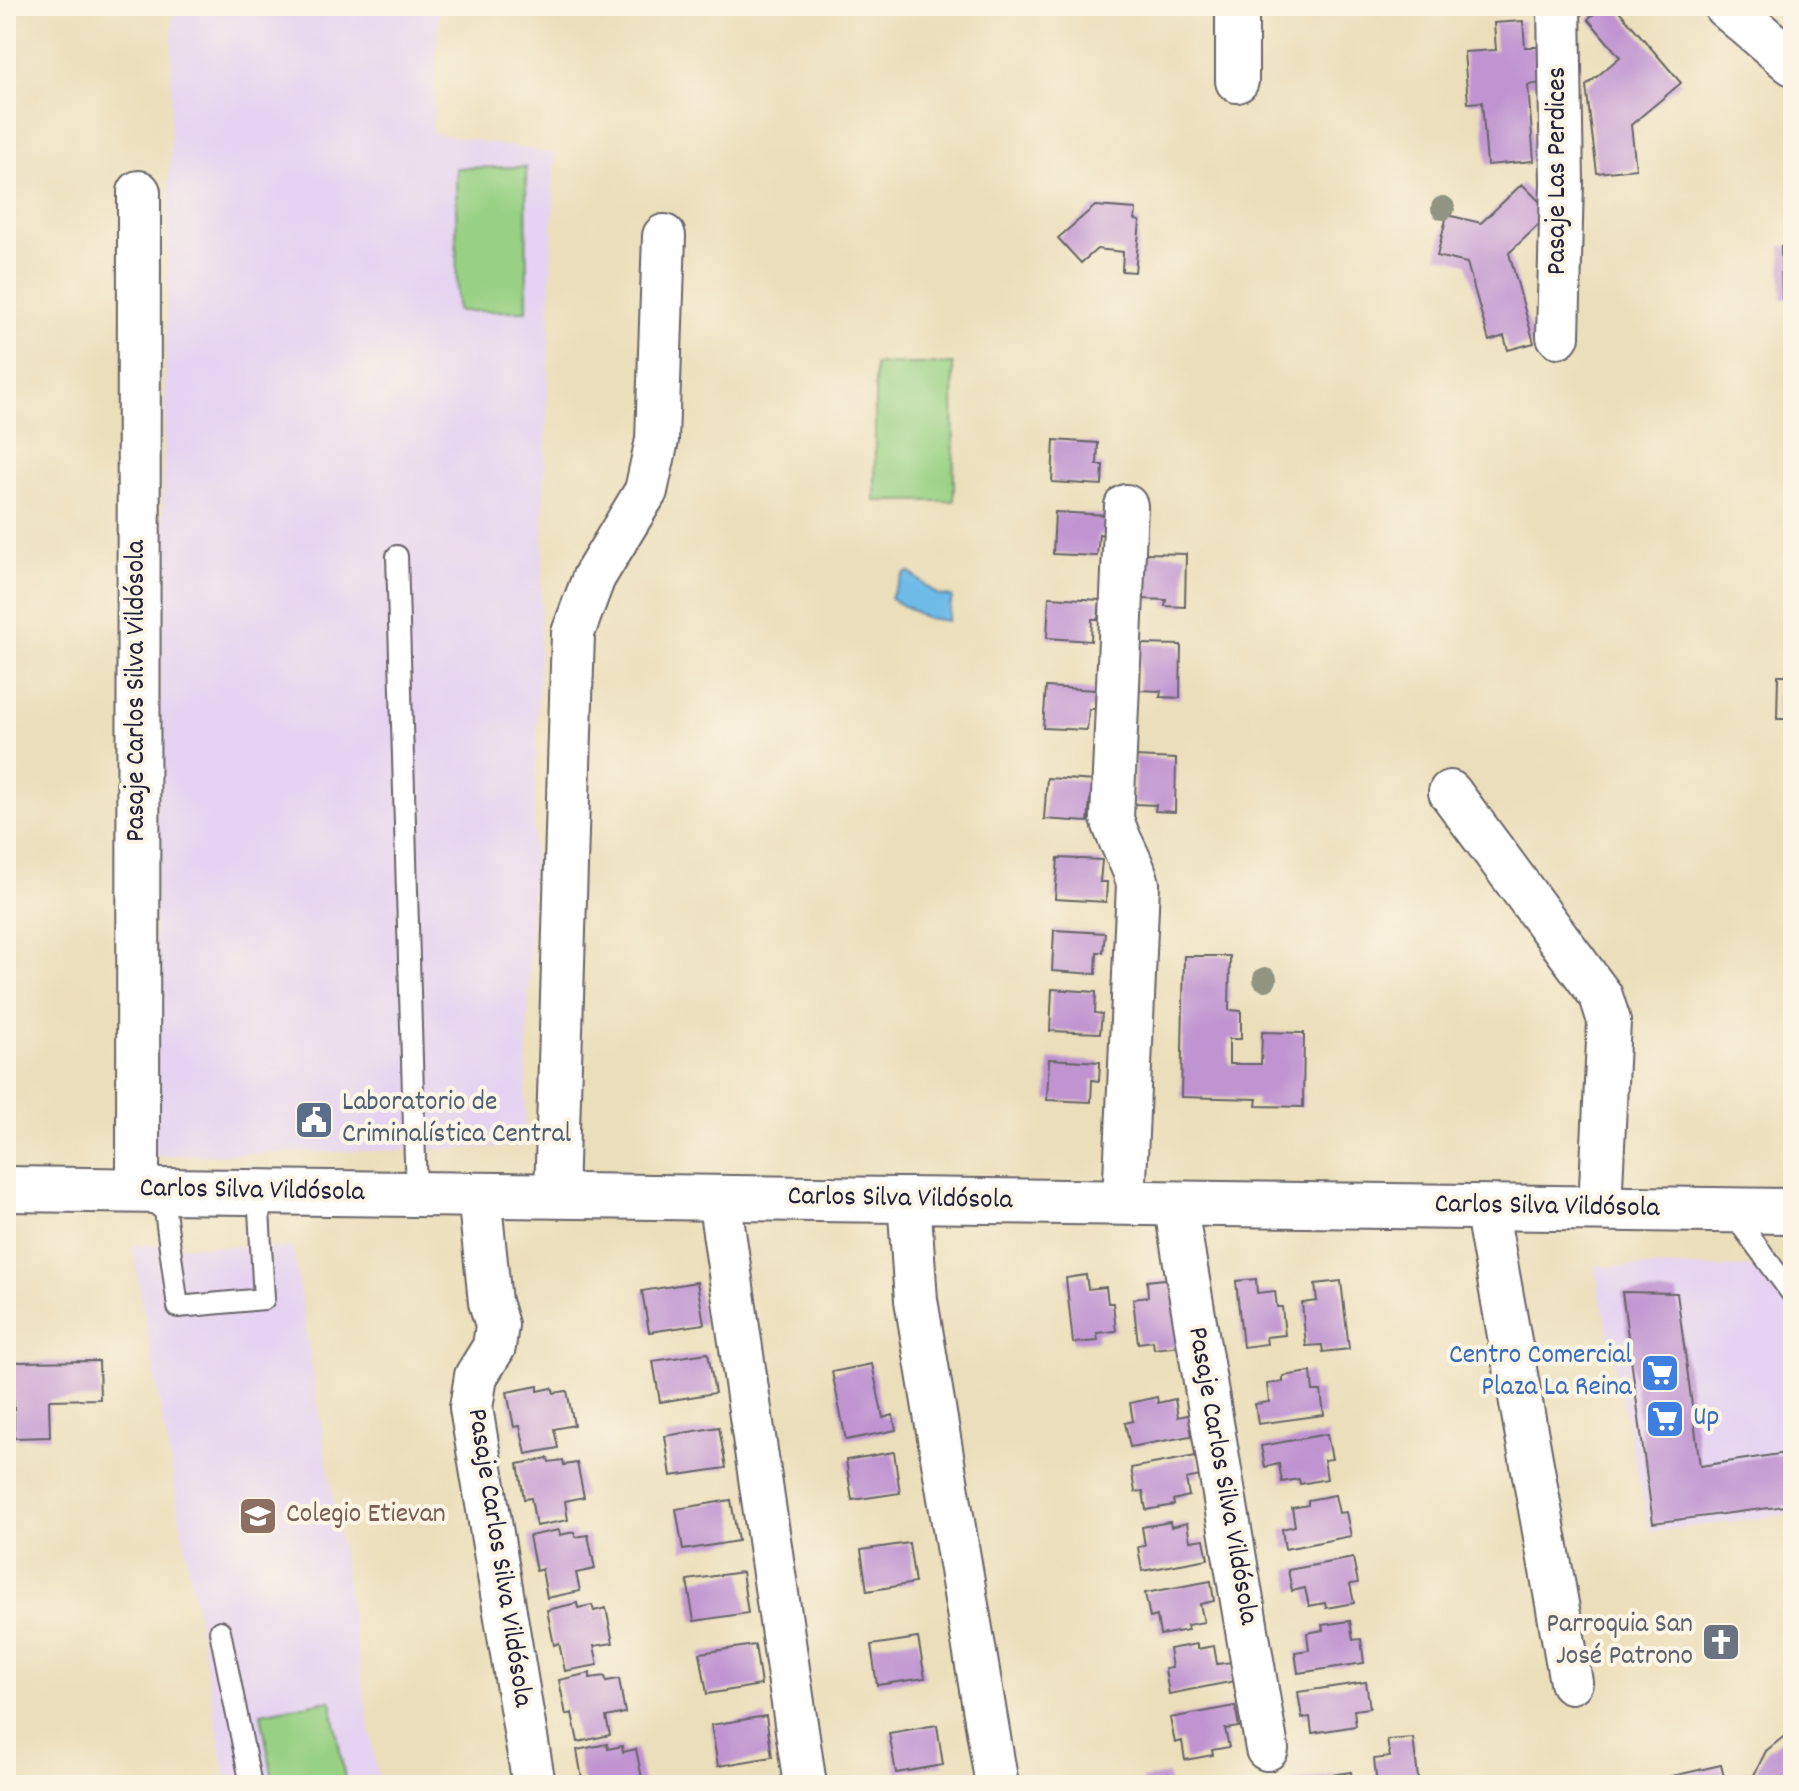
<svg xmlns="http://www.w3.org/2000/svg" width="1799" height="1791" font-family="Dekko,sans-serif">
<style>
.built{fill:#e5d3f1}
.green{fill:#99d184;stroke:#5e7a60;stroke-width:2}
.water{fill:#6ebbe8;stroke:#486e92;stroke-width:2}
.building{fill:#bf94d1}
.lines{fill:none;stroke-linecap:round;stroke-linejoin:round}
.service-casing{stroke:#686467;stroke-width:24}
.minor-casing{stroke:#686467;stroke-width:46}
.tertiary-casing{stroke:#686467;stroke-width:48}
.primary-casing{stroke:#686467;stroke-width:48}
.service{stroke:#fff;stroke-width:20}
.minor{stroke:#fff;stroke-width:42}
.tertiary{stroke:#fff;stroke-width:44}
.primary{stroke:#fff;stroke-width:44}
.tree{fill:#909480}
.labels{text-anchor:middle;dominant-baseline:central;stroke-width:8;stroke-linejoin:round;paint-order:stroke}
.street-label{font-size:28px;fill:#22223b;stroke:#fcf5e5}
.service-label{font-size:28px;fill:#4e5e75;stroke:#fcf5e5;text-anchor:start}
.shop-label{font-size:28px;fill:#366cbe;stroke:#fcf5e5;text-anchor:end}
.education-label{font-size:28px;fill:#785e54;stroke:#fcf5e5;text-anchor:start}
.worship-label{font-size:28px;fill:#5b616d;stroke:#fcf5e5;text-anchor:end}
</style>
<rect width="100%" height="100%" fill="#fcf5e5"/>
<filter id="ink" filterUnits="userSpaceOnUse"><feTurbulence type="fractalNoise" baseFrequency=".0125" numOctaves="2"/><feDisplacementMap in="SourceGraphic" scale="16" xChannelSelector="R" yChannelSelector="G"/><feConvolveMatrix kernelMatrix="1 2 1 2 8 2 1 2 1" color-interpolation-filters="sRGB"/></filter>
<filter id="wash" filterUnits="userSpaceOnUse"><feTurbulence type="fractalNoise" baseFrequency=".006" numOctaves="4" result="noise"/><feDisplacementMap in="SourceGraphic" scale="32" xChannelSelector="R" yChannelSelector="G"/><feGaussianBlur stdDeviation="1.8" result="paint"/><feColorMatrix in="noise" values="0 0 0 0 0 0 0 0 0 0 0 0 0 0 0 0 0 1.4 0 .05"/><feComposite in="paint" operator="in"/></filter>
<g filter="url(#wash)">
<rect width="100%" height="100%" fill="#ebdeba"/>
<!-- built -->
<path class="built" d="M173,6H439L432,133L555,154L524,1147L150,1156Z
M132,1245L293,1248L379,1785H227Z
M1594,1266L1793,1268V1514L1650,1532Z"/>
<!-- green -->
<path class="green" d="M526,167L527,311H457L456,168Z
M875,364H953L954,501H875Z
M331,1700L346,1785H274L261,1713Z"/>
<!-- water -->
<path class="water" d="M909,572L938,595L952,597L948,621L926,618L890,598L904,574Z"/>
<g id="blocks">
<!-- building -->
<path class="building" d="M1603,6H1615L1681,83L1631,125L1636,169L1597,173L1586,86L1620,57L1588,19Z
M1523,21L1525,47H1540L1543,83L1528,85L1534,161L1487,165L1482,102L1468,103L1464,52L1496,50L1494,23Z
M1522,184L1551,213L1509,253L1534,343L1508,350L1504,336L1489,341L1467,263L1437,256L1447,215L1481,223Z
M1095,206L1136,209L1135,220L1140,221L1135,272L1122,271L1123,252L1097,249L1081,263L1058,238Z
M1781,246H1793V299H1782Z
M1054,440L1098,443L1097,465H1103L1102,485L1052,482Z
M1055,512L1106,515L1105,535L1099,534L1097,556L1053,554Z
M1145,553L1186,554L1185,607L1165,606L1166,600L1143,599Z
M1049,597L1100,600L1098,619H1092L1091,641L1047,638Z
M1140,644L1181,645L1180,698L1160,697L1161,691L1139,690Z
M1778,675H1793V719H1777Z
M1046,687L1096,690L1095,709H1089L1087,730L1043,728Z
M1135,757L1176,759L1175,812L1155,811L1156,805L1134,804Z
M1047,778L1097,781L1096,800H1090L1088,822L1044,819Z
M1058,858L1102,860L1100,882H1107L1106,902L1055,899Z
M1054,930L1105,933L1103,952H1097L1096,974L1052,971Z
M1184,956H1230L1229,1010L1241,1011V1039H1229V1064H1261L1262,1032L1304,1033L1303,1107L1256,1106L1257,1099L1181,1097Z
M1052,989L1096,992L1095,1013L1102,1014L1100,1033L1050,1031Z
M1049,1059L1100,1062L1099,1081L1092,1080L1091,1102L1047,1100Z
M1086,1275L1088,1289L1106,1287L1108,1303H1113L1116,1331L1097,1333L1098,1341L1073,1343L1066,1278Z
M1173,1278L1180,1346L1154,1349L1153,1341L1138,1343L1133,1299L1148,1297L1147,1281Z
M1256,1279L1257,1293L1275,1291L1277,1307H1282L1285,1335L1266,1337L1267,1344L1243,1347L1236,1281Z
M1341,1281L1349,1349L1323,1352L1322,1345L1306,1346L1302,1303L1317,1301L1315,1284Z
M697,1282L704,1324L649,1332L642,1291Z
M1622,1292L1677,1293L1700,1466L1793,1452V1505L1653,1523Z
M708,1353L715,1393L660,1402L653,1361Z
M99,1361L100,1399L49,1400L50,1437L14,1438V1400H6V1367H15V1362Z
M872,1364L883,1418L893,1415L896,1430L846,1440L832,1372Z
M1311,1372L1313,1391H1321L1324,1415L1258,1424L1255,1404L1269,1402L1267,1384L1283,1382V1376Z
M538,1386V1391L552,1388L554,1393L567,1391L574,1425L554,1429L558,1448L526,1454L520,1426L514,1427L507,1392Z
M1157,1397L1158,1403L1175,1399L1178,1417L1192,1414L1196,1435L1130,1447L1125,1423L1133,1421L1130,1403Z
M719,1427L726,1468L671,1476L665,1436Z
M1327,1434L1332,1459L1324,1460L1327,1479L1300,1484L1299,1479L1282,1482L1279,1464L1265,1467L1261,1446Z
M894,1452L900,1493L852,1500L846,1460Z
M1196,1456L1200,1476L1186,1479L1189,1496L1173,1500L1174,1505L1146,1510L1143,1491L1135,1492L1131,1468Z
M548,1458L549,1462L563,1460L564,1465L577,1463L584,1497L565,1501L568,1520L536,1526L531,1498L524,1499L518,1464Z
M1335,1495L1339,1513L1346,1512L1351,1536L1285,1549L1282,1529L1295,1526L1292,1508L1308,1505V1500Z
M731,1500L738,1541L683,1550L676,1509Z
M1170,1522L1171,1527L1187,1523L1190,1541L1204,1539L1208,1559L1142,1571L1138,1547L1145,1546L1142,1527Z
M559,1530L560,1535L574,1532L576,1537L588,1535L595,1569L576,1573L580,1591L547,1598L542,1569L536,1571L529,1536Z
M909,1543L915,1583L867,1591L861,1550Z
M1353,1558L1358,1583L1350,1584L1354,1603L1326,1608L1325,1603L1309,1606L1305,1588L1292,1591L1288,1570Z
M742,1572L748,1613L694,1621L687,1580Z
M1211,1581L1214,1601L1200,1604L1204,1622L1187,1625L1188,1630L1160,1635L1157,1616L1150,1618L1145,1593Z
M577,1603L578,1608L592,1605L594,1611L606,1608L613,1643L594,1646L598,1665L565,1671L559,1643L554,1645L547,1610Z
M1350,1621L1353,1640L1361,1639L1364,1663L1298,1673L1295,1652L1309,1650L1307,1633L1323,1630L1322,1625Z
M918,1638L925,1678L877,1685L871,1645Z
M1197,1644V1649L1214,1646L1217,1664L1231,1662L1235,1681L1169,1694L1165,1669L1172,1668L1169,1649Z
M755,1645L761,1685L707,1694L700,1653Z
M590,1673V1678L605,1676L606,1681L619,1679L625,1713L606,1717L610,1735L578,1742L572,1713L566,1715L559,1680Z
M1366,1682L1370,1708L1354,1710L1356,1726L1312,1733L1310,1717L1302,1718L1298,1692Z
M1235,1706L1239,1727L1225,1729L1229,1747L1212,1750L1213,1755L1185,1760L1182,1741L1175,1743L1170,1718Z
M766,1716L772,1757L718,1766L711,1725Z
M937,1725L943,1765L896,1773L889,1733Z
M1793,1729V1785H1749L1766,1751Z
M1413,1738L1419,1785H1377L1374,1759L1390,1757L1387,1740Z
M607,1744L608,1749L622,1746L623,1752L636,1749L643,1783L583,1785L577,1750Z
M1721,1765L1726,1785H1637V1784Z
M1351,1772L1353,1785H1296L1295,1781Z
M1168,1774L1170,1785H1143L1142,1779Z"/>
</g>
</g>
<g filter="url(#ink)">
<use href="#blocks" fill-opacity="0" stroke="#686467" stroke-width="2"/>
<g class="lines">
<!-- service casing -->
<g class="service-casing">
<path id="service" d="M397,556L416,1194
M147,1197L165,1211L178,1307L264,1299L258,1192
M1730,1210L1793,1295
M220,1631L251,1785"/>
</g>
<!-- minor casing -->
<g class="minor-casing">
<path id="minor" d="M1237,6V81
M1558,336L1562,183L1559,6
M1450,792L1601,996L1609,1021L1600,1207
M138,1190L139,192
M479,1194L490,1302L497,1325L494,1347L476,1376L471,1408L534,1785
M556,1196L573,633L594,577L646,491L657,440L664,236
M719,1198L805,1785
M909,1199L916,1300L997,1785
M1124,1202L1138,884C1133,860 1118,842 1112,818L1126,506
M1175,1203L1267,1749
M1486,1207L1571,1682"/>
</g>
<!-- tertiary casing -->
<g class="tertiary-casing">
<path id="tertiary" d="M6,1189L1793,1211"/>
</g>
<!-- primary casing -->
<g class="primary-casing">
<path id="primary" d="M1726,6L1793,63"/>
</g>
<!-- service -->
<use href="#service" class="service"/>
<!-- minor -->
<use href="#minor" class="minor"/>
<!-- tertiary -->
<use href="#tertiary" class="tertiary"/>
<!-- primary -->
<use href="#primary" class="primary"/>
</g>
<!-- trees -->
<g class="tree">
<circle cx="1443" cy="208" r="12"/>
<circle cx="1265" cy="979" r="12"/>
</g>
</g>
<!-- icons -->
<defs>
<g id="civic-square" transform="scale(2)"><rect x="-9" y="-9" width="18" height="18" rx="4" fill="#5c6f8a" stroke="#fcf5e5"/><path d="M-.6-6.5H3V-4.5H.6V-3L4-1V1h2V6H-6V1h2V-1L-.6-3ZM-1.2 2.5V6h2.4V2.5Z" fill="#fff"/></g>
<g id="supermarket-square" transform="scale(2)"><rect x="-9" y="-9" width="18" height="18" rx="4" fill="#3f7fe0" stroke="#fcf5e5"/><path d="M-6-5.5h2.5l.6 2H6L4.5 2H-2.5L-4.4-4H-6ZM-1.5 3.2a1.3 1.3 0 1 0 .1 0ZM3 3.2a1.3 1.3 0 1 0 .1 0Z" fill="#fff"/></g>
<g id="school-square" transform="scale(2)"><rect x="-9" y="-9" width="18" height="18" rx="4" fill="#8d6e63" stroke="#fcf5e5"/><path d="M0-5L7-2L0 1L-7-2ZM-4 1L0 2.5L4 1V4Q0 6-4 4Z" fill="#fff"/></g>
<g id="church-square" transform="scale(2)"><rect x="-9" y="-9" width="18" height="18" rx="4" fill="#6b7280" stroke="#fcf5e5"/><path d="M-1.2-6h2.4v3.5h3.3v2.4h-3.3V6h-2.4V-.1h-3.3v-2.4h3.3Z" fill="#fff"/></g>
</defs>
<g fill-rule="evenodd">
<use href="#civic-square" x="314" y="1120"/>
<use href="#supermarket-square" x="1660" y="1373"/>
<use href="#supermarket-square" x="1665" y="1419"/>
<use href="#school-square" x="258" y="1516"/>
<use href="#church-square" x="1721" y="1642"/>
</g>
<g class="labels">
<!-- street labels -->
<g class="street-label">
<text transform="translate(1559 171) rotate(-90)">Pasaje Las Perdices</text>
<text transform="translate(138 691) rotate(-90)">Pasaje Carlos Silva Vildósola</text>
<text transform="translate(252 1192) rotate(1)">Carlos Silva Vildósola</text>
<text transform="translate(900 1200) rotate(1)">Carlos Silva Vildósola</text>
<text transform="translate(1547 1208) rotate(1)">Carlos Silva Vildósola</text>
<text transform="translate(1221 1476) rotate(80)">Pasaje Carlos Silva Vildósola</text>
<text transform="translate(498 1558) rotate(81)">Pasaje Carlos Silva Vildósola</text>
</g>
<!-- service labels -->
<g class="service-label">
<text x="342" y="1104">Laboratorio de<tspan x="342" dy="32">Criminalística Central</tspan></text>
</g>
<!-- shop labels -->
<g class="shop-label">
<text x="1632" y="1357">Centro Comercial<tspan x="1632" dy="32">Plaza La Reina</tspan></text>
<text x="1693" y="1419" text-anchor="start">Up</text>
</g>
<!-- education labels -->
<g class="education-label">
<text x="286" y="1516">Colegio Etievan</text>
</g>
<!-- worship labels -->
<g class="worship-label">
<text x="1693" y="1626">Parroquia San<tspan x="1693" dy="32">José Patrono</tspan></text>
</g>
</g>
<!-- margin -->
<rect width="1799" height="1791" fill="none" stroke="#fcf5e5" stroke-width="32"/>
</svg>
